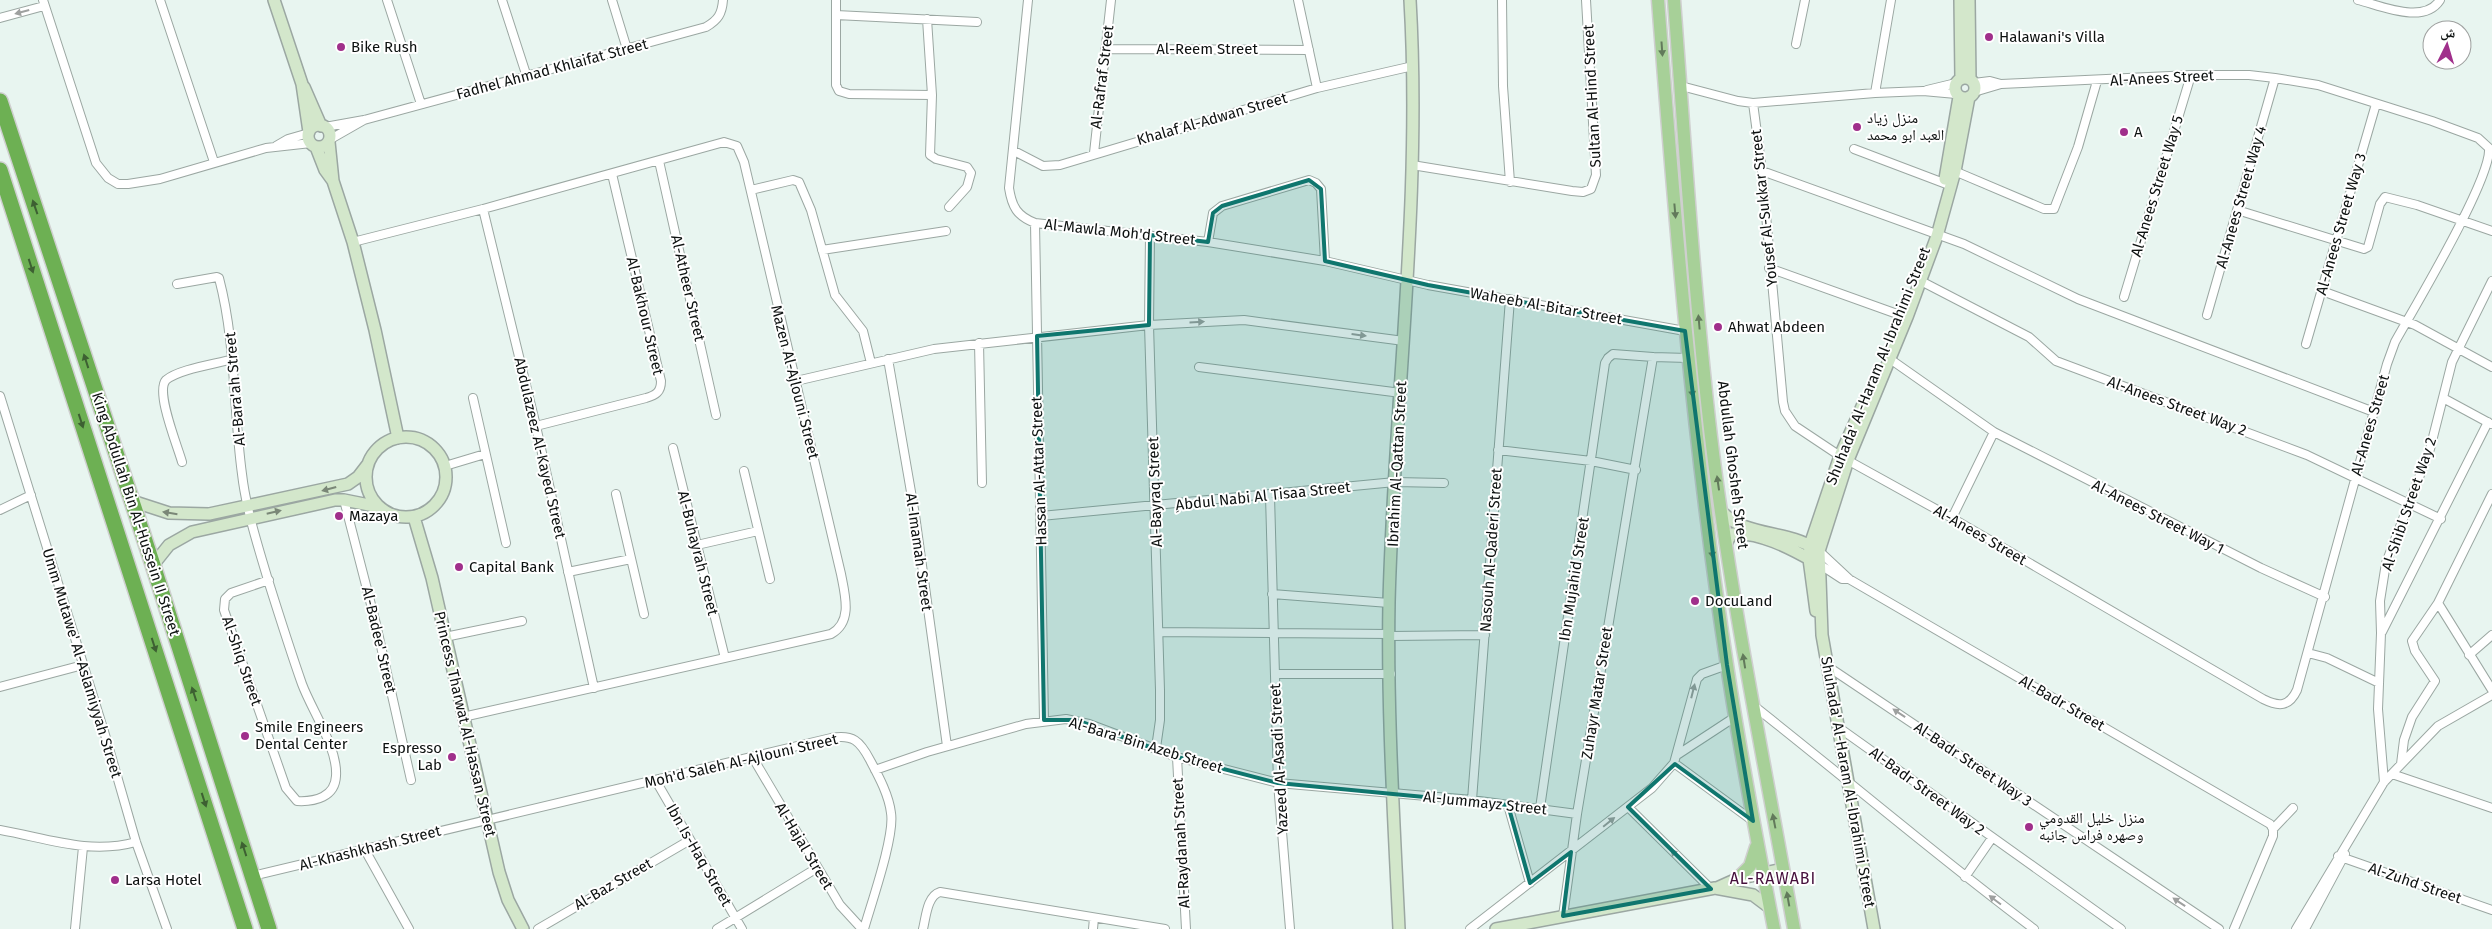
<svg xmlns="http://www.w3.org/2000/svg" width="2492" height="929" font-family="'Fira Sans','Noto Naskh Arabic',sans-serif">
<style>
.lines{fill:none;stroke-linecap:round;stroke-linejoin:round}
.street-casing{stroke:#9ba7a2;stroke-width:10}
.secondary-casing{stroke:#9ba7a2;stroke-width:14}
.primary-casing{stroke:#cfcfcf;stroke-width:15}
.highway-casing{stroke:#cfcfcf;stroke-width:18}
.street{stroke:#fff;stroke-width:8}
.secondary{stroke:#d3e7cb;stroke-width:11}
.primary{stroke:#a7d098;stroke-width:12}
.highway{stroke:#6db053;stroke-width:15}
.oneway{fill:#9ea09f}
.oneway2{fill:#627a5b}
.oneway3{fill:#3d6032}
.oneway4{fill:#7a8777}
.marked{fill:#0f766e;fill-opacity:0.2;stroke:#0f766e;stroke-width:4;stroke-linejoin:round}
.poi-dot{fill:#a02f8b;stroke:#fff;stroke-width:2}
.labels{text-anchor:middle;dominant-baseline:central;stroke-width:4;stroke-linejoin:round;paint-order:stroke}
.poi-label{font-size:15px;fill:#0d1110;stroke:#fff;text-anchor:start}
.street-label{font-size:15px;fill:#0d1110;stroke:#fff}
.neighbourhood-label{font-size:16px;letter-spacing:1px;fill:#46103c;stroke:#fff}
</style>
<rect width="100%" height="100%" fill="#e8f5f0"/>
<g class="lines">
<!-- street casing -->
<g class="street-casing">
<path id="street" d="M43,0L96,163L108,178L118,184H128L160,179L266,148L311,143
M160,0L214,162
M387,0L421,104
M502,0L527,77
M612,0L627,49
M836,0V85L839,91L849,94L932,95
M1028,0L1009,188C1012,207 1017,216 1035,223L1208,242L1325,261L1428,285L1685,331
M1298,0L1317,88
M1502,0L1503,86L1510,182
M2358,0C2382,6 2424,25 2440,0
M836,15L977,22
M0,18L44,6
M927,19L932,95L930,155L936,159L967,167L971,173L967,187L949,207
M1796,44L1805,0
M1105,49L1309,50
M1681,86L1738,101L1753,103L1875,93L1923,91L1956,94
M1927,90L1956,83
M1974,92L2001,84
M1875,93L1891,0
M1753,103L1762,171L1783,402L1785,411L1795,426L1840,456L1952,518L2263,699C2279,707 2289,707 2297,690L2387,364L2395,342C2414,308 2492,178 2489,148L2478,138L2432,121L2318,85L2275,78L2249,75H2191L2001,84L1990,81L1974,83
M325,127L364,120L706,27C718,20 722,14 723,0
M329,140L364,120
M276,146L288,139L309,133
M1854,149L1949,185
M1014,151L1043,166L1060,165L1317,88L1413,66
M1094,153L1111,0
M659,161L716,415
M1412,165L1572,191L1583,192L1591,189L1596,175L1586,0
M1952,170L2044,209H2054L2078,147L2097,81
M1762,171L1964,244L2078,299L2374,412
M751,190L793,180L799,182L811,210L835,295L863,331L871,363
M483,209L536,426L594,688
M2237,210L2364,249L2368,247L2380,204L2385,197L2417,205L2492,231
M1035,223L1044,720
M1150,235L1149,325L1160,690V720L1156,748
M353,242L483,209L724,142L737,146L744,162L841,574C845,595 853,622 831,634L463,717
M1208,242L1213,213L1222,206L1309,180L1316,183L1321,189L1325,261
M822,250L946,231
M1769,268L1900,315
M1915,278L2029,337L2056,361L2307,455L2441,519
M177,284L217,277L219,278C236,343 233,408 242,474C246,509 258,546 268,580C279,615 290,650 302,684C312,711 338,748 336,776C335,797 315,802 297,801L286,788L224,610L225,599L231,593L269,580
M2322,291L2415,325L2492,367
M2124,297L2191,75
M2207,315L2275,78
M979,343L982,483
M2306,344L2376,104
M1653,357L1688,358
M888,359L915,515L947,746
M1890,359L1994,432L2261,568L2325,597
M1199,367L1401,393
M796,381L934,349L1149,325L1244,320L1404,341
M0,396L106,738L136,842L167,929
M473,398L506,543
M2443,398L2491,424
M536,426L646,398C656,395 661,392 661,381L612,174
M673,448L725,658
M1498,450L1591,461L1636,470
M182,462C178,447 155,392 166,380C179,369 216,364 233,359
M445,466L485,454
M744,471L770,579
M616,494L644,614
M2492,494L2438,603L2492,690
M1270,496L1278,783L1290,929
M344,500L376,624L411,780
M0,510L31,495
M1041,516L1395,482L1444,483
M1952,518L1994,432
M697,545L758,531
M1819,551L1849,579L2270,824L2273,829V836L2234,929
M1819,564L1842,579H1849
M568,572L631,559
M1272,594L1389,603
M1159,632L1390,634
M2382,632L2488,422
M1390,636L1485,635
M445,637L522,621
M2308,653L2327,658L2379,683
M2469,655L2492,635
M1827,666L2219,929
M1275,674H1391
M0,687L83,665
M1754,706C1848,780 1938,857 2034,929
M1838,727L2121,929
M1677,755L1735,717
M1177,757L1186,929
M753,758L840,905L862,929
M1674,763L1753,821
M2401,764L2404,740L2412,717L2435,681L2415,651L2412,641L2438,603
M875,770L927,752L1026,724L1066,719L1089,724L1177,757L1278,783L1472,800L1577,814
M2392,774L2492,808
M656,781L742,929
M2384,782L2378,709L2381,633L2380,601L2386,563L2430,449L2452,362L2492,281
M1472,800L1510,299
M1508,805L1530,883
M1628,807L1711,889
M1540,808L1605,363L1608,358L1613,354L1653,357L1577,814L1563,916
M2273,829L2293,808
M0,830C46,838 89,855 136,842
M365,850L409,929
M2338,856L2492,910
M252,876L831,738C853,734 860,741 870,760C878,775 889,795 891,813C895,836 871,904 864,929
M1965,877L1992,838
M75,929L83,847
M538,929L690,840
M717,929L817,868
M923,929C926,917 927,896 940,892L1165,929
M1093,929L1094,918
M1470,929L1652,788L1674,763L1697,679L1702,674L1727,665
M2296,929L2384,782L2438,726L2492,695
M2305,929L2345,854"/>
</g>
<!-- secondary casing -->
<g class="secondary-casing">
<path id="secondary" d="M274,0L302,84L309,132
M1960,0L1961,79
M1969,0L1970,79
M1955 88a10 10 0 1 1 20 0a10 10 0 1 1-20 0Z
M304,87L321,126
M308 136a11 11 0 1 1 22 0a11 11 0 1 1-22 0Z
M329,142L333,181L353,242L375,330L398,438
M316,147L325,170L333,181
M1945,179L1959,97
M366 477a40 40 0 1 1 80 0a40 40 0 1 1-80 0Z
M132,501L169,513L209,514L348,484L358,477L368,464
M1722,512C1745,537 1788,530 1815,549
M414,517L432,578L499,872L508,900L523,929
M1726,544L1731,534C1758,531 1790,548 1813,561
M153,565L169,545L192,532L335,500H344L379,507
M1816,611L1809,559L1810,545L1840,456L1864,402
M1717,888L1737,879L1783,869
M1399,929C1394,821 1387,710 1389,602C1394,401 1422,201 1410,0
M1496,929L1715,888L1753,895L1769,907
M1874,929L1822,635L1819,551L1848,460L1907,317L1937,236L1955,171L1969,97"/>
</g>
<!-- primary casing -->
<g class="primary-casing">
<path id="primary" d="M1658,0C1675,222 1693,445 1727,665C1740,753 1757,841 1774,929
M1674,0C1685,146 1694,292 1711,437C1731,602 1765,765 1794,929
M1737,879L1750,866L1756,847"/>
</g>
<!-- highway casing -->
<g class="highway-casing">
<path id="highway" d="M0,101L153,565L269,929
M0,170L245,929"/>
</g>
<!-- street -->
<use href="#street" class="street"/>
<!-- secondary -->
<use href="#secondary" class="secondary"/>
<!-- primary -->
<use href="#primary" class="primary"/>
<!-- highway -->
<use href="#highway" class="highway"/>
</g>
<!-- one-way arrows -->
<defs><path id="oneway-solid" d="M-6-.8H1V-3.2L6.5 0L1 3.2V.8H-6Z" transform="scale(1.25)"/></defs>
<g class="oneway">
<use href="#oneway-solid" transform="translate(22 12) rotate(165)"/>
<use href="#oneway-solid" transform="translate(1197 322) rotate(-3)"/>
<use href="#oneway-solid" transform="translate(1359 335) rotate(7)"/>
<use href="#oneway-solid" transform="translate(1693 691) rotate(-76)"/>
<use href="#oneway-solid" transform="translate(1899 713) rotate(-146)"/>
<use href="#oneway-solid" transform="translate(1609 822) rotate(-39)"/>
<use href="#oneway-solid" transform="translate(1676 855) rotate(-135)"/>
<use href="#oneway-solid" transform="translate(1995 900) rotate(-143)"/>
<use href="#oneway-solid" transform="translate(2179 902) rotate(-146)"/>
</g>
<g class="oneway2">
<use href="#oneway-solid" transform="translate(1662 49) rotate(86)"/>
<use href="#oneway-solid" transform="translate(1675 211) rotate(85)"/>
<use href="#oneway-solid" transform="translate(1699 322) rotate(-95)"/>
<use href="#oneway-solid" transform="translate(1692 390) rotate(83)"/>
<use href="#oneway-solid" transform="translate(1718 483) rotate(-98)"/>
<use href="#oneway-solid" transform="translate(1712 551) rotate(83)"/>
<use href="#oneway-solid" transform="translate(1744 661) rotate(-99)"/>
<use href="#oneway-solid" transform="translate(1774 821) rotate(-101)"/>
<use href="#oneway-solid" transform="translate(1788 899) rotate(-100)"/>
</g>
<g class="oneway3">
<use href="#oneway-solid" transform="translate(35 207) rotate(-109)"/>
<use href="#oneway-solid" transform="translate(31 266) rotate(72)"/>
<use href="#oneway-solid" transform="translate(86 361) rotate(-108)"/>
<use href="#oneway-solid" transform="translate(81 421) rotate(72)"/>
<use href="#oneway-solid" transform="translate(154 645) rotate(72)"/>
<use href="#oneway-solid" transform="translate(194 694) rotate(-108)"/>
<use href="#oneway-solid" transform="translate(204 800) rotate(72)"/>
<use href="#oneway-solid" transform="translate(244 849) rotate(-108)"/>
</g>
<g class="oneway4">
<use href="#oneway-solid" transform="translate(329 489) rotate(165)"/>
<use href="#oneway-solid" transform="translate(274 512) rotate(-13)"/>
<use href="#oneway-solid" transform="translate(170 513) rotate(-171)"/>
</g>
<!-- marked area -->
<path class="marked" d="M1309,180L1321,189L1325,261L1428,285L1685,331L1727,665L1753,821L1675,764L1628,807L1711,889L1563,916L1571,852L1530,883L1508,805L1278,783L1177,757L1076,720H1044L1037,336L1149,325L1150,235L1208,242L1213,213L1222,206Z"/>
<!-- markers -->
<g class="poi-dot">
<circle cx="1989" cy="37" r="5"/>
<circle cx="341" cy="47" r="5"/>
<circle cx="1857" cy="127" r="5"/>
<circle cx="2124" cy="132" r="5"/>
<circle cx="1718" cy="327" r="5"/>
<circle cx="339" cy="516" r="5"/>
<circle cx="459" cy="567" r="5"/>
<circle cx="1695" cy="601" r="5"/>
<circle cx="245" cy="736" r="5"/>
<circle cx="452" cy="757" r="5"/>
<circle cx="2029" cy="827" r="5"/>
<circle cx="115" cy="880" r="5"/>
</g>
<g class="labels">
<!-- poi labels -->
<g class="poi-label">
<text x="1999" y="37">Halawani's Villa</text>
<text x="351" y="47">Bike Rush</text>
<text x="1867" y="118">منزل زياد<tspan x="1867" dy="17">العبد ابو محمد</tspan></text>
<text x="2134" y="132">A</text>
<text x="1728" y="327">Ahwat Abdeen</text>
<text x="349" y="516">Mazaya</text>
<text x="469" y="567">Capital Bank</text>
<text x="1705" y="601">DocuLand</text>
<text x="255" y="727">Smile Engineers<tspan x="255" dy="17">Dental Center</tspan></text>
<text x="442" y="748" text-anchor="end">Espresso<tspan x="442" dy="17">Lab</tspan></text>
<text x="2039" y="818">منزل خليل القدومي<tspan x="2039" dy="17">وصهره فراس جانبه</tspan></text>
<text x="125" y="880">Larsa Hotel</text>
</g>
<!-- street labels -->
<g class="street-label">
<text x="1207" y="49">Al-Reem Street</text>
<text transform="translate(552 69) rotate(-15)">Fadhel Ahmad Khlaifat Street</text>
<text transform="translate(1102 77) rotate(-83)">Al-Rafraf Street</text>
<text transform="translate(2162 78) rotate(-3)">Al-Anees Street</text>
<text transform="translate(1592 96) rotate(-93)">Sultan Al-Hind Street</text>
<text transform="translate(1212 119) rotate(-16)">Khalaf Al-Adwan Street</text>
<text transform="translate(2157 186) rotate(-73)">Al-Anees Street Way 5</text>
<text transform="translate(2241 197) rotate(-74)">Al-Anees Street Way 4</text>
<text transform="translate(1764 208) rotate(-96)">Yousef Al-Sukkar Street</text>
<text transform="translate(2341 224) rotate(-74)">Al-Anees Street Way 3</text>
<text transform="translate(1120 232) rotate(6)">Al-Mawla Moh'd Street</text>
<text transform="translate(688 288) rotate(77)">Al-Atheer Street</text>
<text transform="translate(1546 306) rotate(10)">Waheeb Al-Bitar Street</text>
<text transform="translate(645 316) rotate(77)">Al-Bakhour Street</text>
<text transform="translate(1878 366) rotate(-68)">Shuhada' Al-Haram Al-Ibrahimi Street</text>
<text transform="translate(795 382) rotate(76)">Mazen Al-Ajlouni Street</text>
<text transform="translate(235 389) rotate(-95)">Al-Bara'ah Street</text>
<text transform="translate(2177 406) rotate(20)">Al-Anees Street Way 2</text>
<text transform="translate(2370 425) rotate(-74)">Al-Anees Street</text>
<text transform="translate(540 448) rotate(77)">Abdulazeez Al-Kayed Street</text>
<text transform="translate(1397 464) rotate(-87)">Ibrahim Al-Qattan Street</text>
<text transform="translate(1733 465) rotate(83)">Abdullah Ghosheh Street</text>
<text transform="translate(1039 471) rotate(-92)">Hassan Al-Attar Street</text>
<text transform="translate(1155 492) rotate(-92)">Al-Bayraq Street</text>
<text transform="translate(1263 496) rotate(-6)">ِAbdul Nabi Al Tisaa Street</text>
<text transform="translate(2409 504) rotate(-71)">Al-Shibl Street Way 2</text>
<text transform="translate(136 514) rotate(72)">King Abdullah Bin Al-Hussein II Street</text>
<text transform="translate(2158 517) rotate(27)">Al-Anees Street Way 1</text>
<text transform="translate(1980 535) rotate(30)">Al-Anees Street</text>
<text transform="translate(1491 550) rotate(-86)">Nasouh Al-Qaderi Street</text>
<text transform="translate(919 552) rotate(82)">Al-Imamah Street</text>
<text transform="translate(698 553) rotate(76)">Al-Buhayrah Street</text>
<text transform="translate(1574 579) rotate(-81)">Ibn Mujahid Street</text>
<text transform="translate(379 640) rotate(77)">Al-Badee' Street</text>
<text transform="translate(242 661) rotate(71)">Al-Shiq Street</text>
<text transform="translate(82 663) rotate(73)">Umm Mutawe' Al-Aslamiyyah Street</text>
<text transform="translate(1597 693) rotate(-81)">Zuhayr Matar Street</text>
<text transform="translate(2062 703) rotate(30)">Al-Badr Street</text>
<text transform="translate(465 724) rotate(77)">Princess Tharwat Al-Hassan Street</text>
<text transform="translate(1146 745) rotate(17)">Al-Bara' Bin Azeb Street</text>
<text transform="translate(1279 759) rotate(-93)">Yazeed Al-Asadi Street</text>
<text transform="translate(741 761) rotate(-13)">Moh'd Saleh Al-Ajlouni Street</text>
<text transform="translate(1973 764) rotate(34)">Al-Badr Street Way 3</text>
<text transform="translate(1848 782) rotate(80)">Shuhada' Al-Haram Al-Ibrahimi Street</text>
<text transform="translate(1927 791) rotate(36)">Al-Badr Street Way 2</text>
<text transform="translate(1485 803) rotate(6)">Al-Jummayz Street</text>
<text transform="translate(1181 843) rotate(-93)">Al-Raydanah Street</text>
<text transform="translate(804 846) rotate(59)">Al-Hajal Street</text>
<text transform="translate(370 848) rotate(-14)">Al-Khashkhash Street</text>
<text transform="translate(699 855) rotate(60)">Ibn Is-Haq Street</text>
<text transform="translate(2415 883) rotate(19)">Al-Zuhd Street</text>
<text transform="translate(613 884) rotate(-30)">Al-Baz Street</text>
</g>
<!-- neighbourhood labels -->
<g class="neighbourhood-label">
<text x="1773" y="878">AL-RAWABI</text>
</g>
</g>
<!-- north arrow -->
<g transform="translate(2447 45) rotate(5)"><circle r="24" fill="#ffffff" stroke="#9ea09f"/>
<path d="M0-4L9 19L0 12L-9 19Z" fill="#a02f8b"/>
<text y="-8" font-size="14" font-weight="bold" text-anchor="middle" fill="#0d1110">ش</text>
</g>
</svg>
